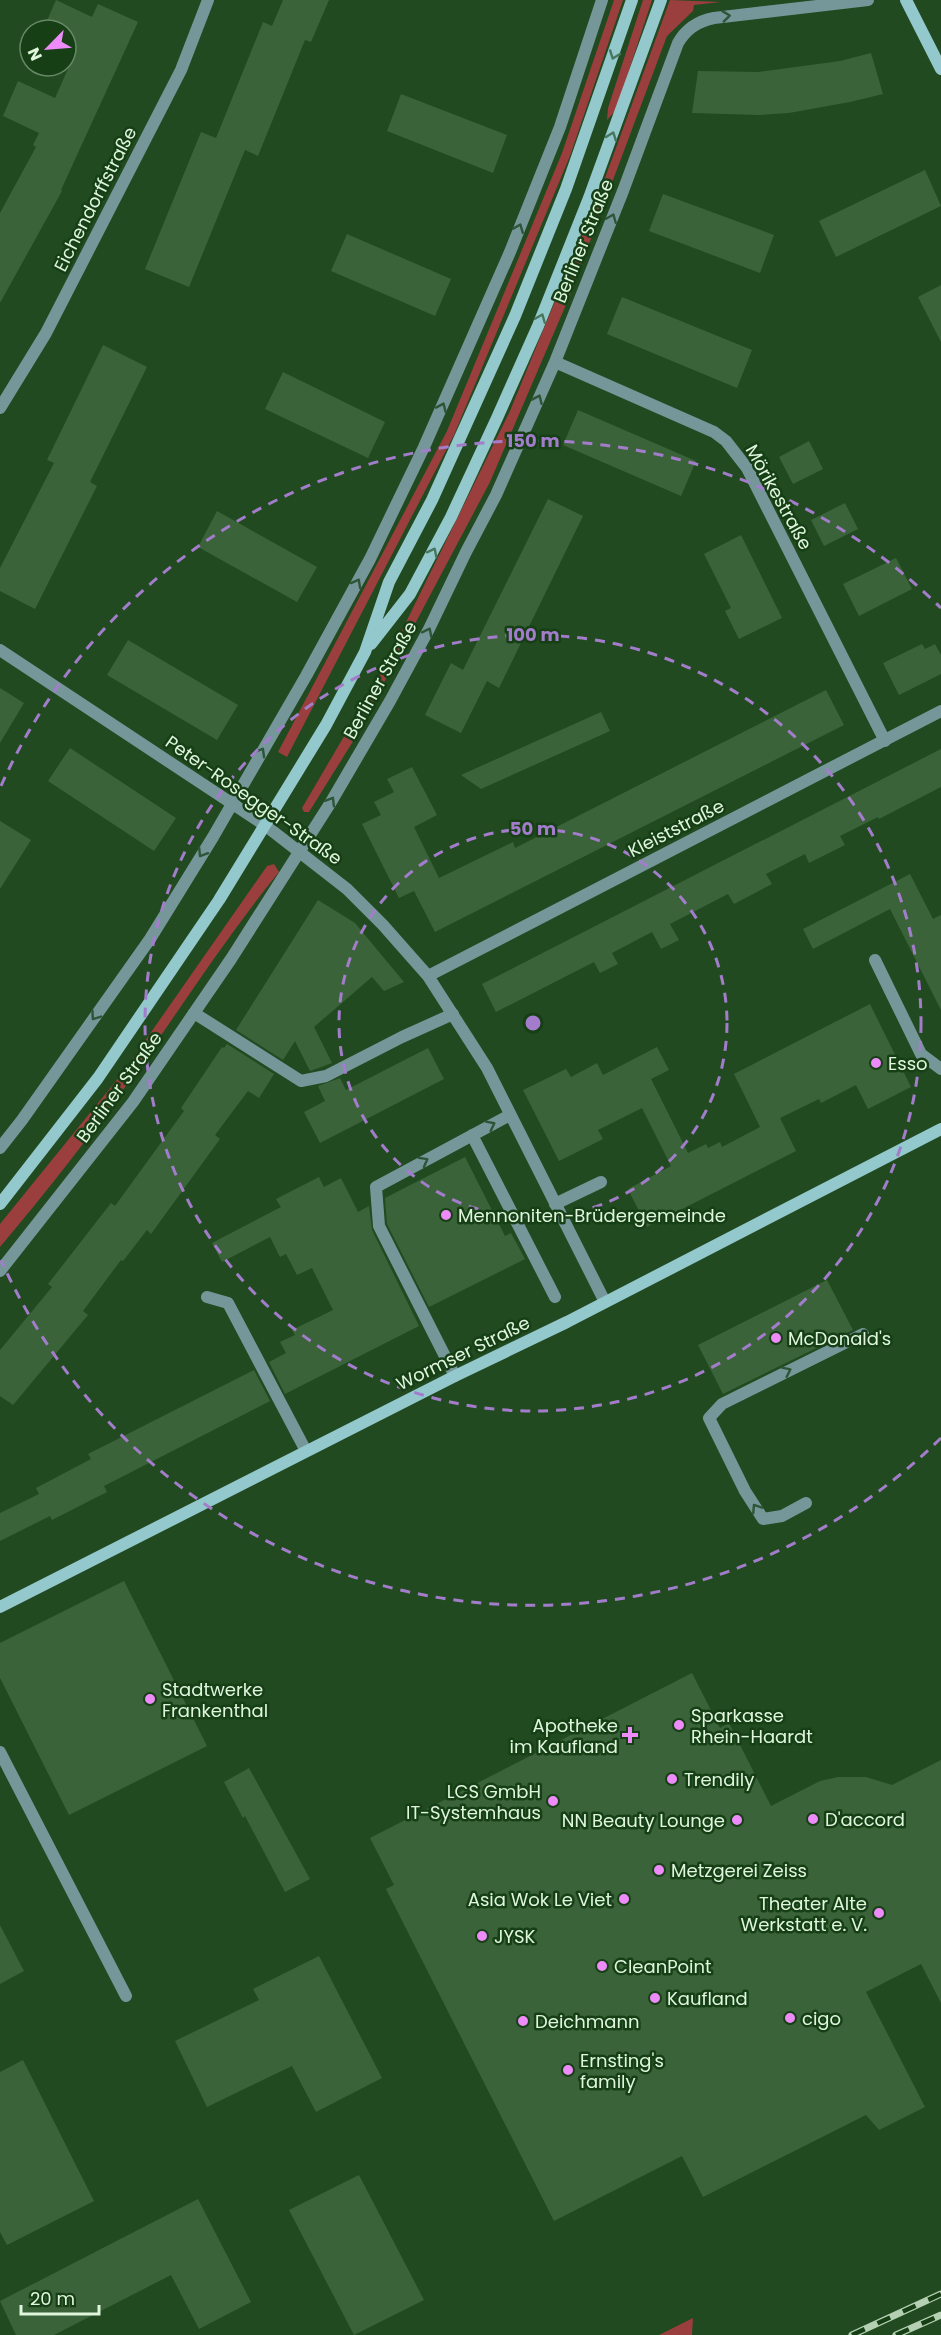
<svg xmlns="http://www.w3.org/2000/svg" width="941" height="2335" font-family="Poppins,sans-serif">
<style>
.green{fill:#9a3f3e}
.building{fill:#3b6339}
.lines{fill:none;stroke-linecap:round;stroke-linejoin:round}
.lane{stroke:#76979a;stroke-width:12}
.street{stroke:#76979a;stroke-width:12}
.secondary{stroke:#93c8cd;stroke-width:12}
.rail-casing{stroke:#b4cfb2;stroke-width:7}
.rail{stroke:#163f16;stroke-width:4.5;stroke-dasharray:14;stroke-linecap:butt}
.oneway{stroke:#2e5537}
.oneway2{stroke:#48765f}
.ring{fill:none;stroke:#a37dcb;stroke-width:3;stroke-dasharray:10 8}
.poi-dot{fill:#ed8cf9;stroke:#163f16;stroke-width:2}
.labels{text-anchor:middle;dominant-baseline:central;stroke-width:5;stroke-linejoin:round;paint-order:stroke}
.street-label{font-size:18px;fill:#dff6dd;stroke:#163f16}
.poi-label{font-size:18px;fill:#dff6dd;stroke:#163f16;text-anchor:start}
.centre{fill:#a37dcb;stroke:#163f16;stroke-width:3}
.ring-label{font-size:18px;text-anchor:middle;font-weight:bold;fill:#a37dcb;stroke:#163f16;stroke-width:5;stroke-linejoin:round;paint-order:stroke}
</style>
<rect width="100%" height="100%" fill="#214a20"/>
<!-- green -->
<path class="green" d="M614,0H623L570,156L454,435L287,757L278,752L447,431L562,153Z
M643,0H652L616,110L607,120L608,108Z
M670,0L721,2L694,5L693,11L667,36L568,300L490,482L352,743L309,812H304L302,808L380,675L510,411L601,189Z
M274,864L279,872C227,936 182,1006 135,1073C93,1133 47,1191 0,1247V1224L124,1071L267,866Z
M693,2318L692,2335H659Z"/>
<!-- building -->
<path class="building" d="M56,0L92,17L98,4L138,22L61,190L62,191L0,303V213L36,147L33,145L39,133L3,116L18,81L55,98L76,51L66,46V30H43Z
M283,0H329L311,42L305,40L258,156L245,150L189,287L145,269L201,132L216,138L263,22L272,26Z
M871,53L883,94L850,102L789,113L760,115L692,113L698,71L758,72L840,61Z
M401,94L507,135L493,173L387,131Z
M925,170L941,206L836,257L819,221Z
M663,194L774,235L760,273L649,231Z
M347,234L451,279L435,316L331,271Z
M941,285V342L918,297Z
M622,297L752,350L737,388L607,334Z
M103,345L147,367L90,482L97,486L35,609L0,591V568L54,463L47,460Z
M283,372L385,422L368,458L265,409Z
M578,410L696,461L681,496L563,445Z
M809,441L823,469L793,484L779,457Z
M548,499L583,516L499,688L487,681L461,733L425,715L451,663L463,670Z
M845,503L858,529L824,546L811,520Z
M217,511L317,567L297,602L198,547Z
M741,535L782,618L739,639L725,611L731,608L704,554Z
M896,558L912,589L859,616L843,584Z
M128,640L238,705L217,740L107,675Z
M922,644L925,649L935,644L941,655V674L899,695L883,663Z
M0,688L24,703L0,743Z
M826,690L844,725L435,932L414,891L399,898L362,824L381,815L374,802L394,792L387,779L412,767L437,815L414,827L439,878L513,842L515,848Z
M601,712L610,731L481,789L461,775Z
M70,748L176,818L154,851L48,781Z
M941,749V787L879,819L878,817L840,836L845,845L809,863L805,854L766,874L772,884L734,904L728,894L670,924L679,940L661,949L652,932L612,953L618,964L600,973L594,962L496,1012L482,984Z
M0,821L31,840L0,889Z
M910,874L933,919L941,915V1010L890,909L813,949L803,929Z
M318,900L355,923L404,982L384,991L372,977L314,1027L332,1063L310,1071L295,1041L283,1060L236,1030Z
M870,1004L911,1087L868,1109L856,1085L821,1103L819,1099L780,1118L796,1151L647,1227L628,1189L671,1166L642,1108L598,1130L603,1139L559,1161L523,1090L566,1069L571,1077L597,1063L603,1075L657,1047L669,1070L651,1079L688,1153L706,1144L708,1148L720,1142L722,1147L760,1127L734,1074Z
M227,1044L274,1074L259,1098L248,1091L215,1135L220,1139L151,1234L147,1230L123,1261L121,1260L83,1311L88,1315L13,1405L0,1396V1350L52,1287L48,1284L111,1203L115,1206L184,1111L181,1108L222,1047L224,1048Z
M428,1048L444,1079L320,1143L304,1112L325,1101L318,1086L340,1078L346,1090Z
M465,1157L505,1236L511,1233L525,1259L429,1307L387,1224L385,1198Z
M319,1177L324,1187L341,1178L358,1212L369,1206L372,1230L419,1326L285,1394L269,1362L286,1353L280,1342L295,1335L292,1330L333,1310L312,1268L297,1275L286,1254L280,1257L270,1237L222,1262L212,1243L281,1207L276,1199Z
M827,1280L853,1330L723,1394L698,1345Z
M254,1370L270,1401L104,1486L107,1492L52,1520L50,1516L0,1541V1513L39,1494L36,1488L91,1459L88,1454Z
M124,1581L207,1746L69,1815L0,1678V1643Z
M692,1673L720,1728L729,1723L771,1806L820,1781L838,1777H866L892,1785L941,1760V2003L921,1964L866,1992L925,2107L879,2130L866,2115L703,2197L682,2156L554,2221L386,1889L394,1885L370,1838Z
M249,1768L310,1879L285,1892L245,1816L243,1818L224,1782Z
M0,1925L24,1971L0,1984Z
M319,1956L382,2078L316,2112L292,2066L207,2107L175,2041L259,2000L253,1989Z
M23,2060L94,2201L7,2245L0,2232V2072Z
M359,2175L424,2300L354,2335L289,2210Z
M198,2199L251,2302L199,2329L171,2275L54,2335H16L0,2301Z"/>
<g class="lines">
<!-- lane -->
<path class="lane" d="M875,960L921,1054L941,1069
M194,1013L301,1081L326,1076L402,1037L453,1014
M472,1135L555,1297
M555,1204L601,1182
M207,1297L228,1303L306,1451
M455,1376L379,1226L376,1187L510,1115
M806,1503L782,1516L763,1519L745,1491L709,1418L722,1404L863,1334
M0,1752L126,1996"/>
<!-- street -->
<path class="street" d="M555,362L714,432L726,441L747,468L885,741
M0,408L46,333L181,70L208,0
M0,650L266,826L347,889L383,925L428,976L487,1068L605,1302
M428,976L941,711
M0,1148L22,1120L150,939L213,837L306,676L370,559L424,447L510,252L560,127L602,0
M0,1271L133,1102L231,959L331,802L390,701L429,629L466,552L496,495L555,362L623,191L678,43C686,29 698,21 714,18L868,0"/>
<!-- secondary -->
<path class="secondary" d="M906,0L941,69
M371,644L410,594L451,517L497,418L538,326L589,198L661,0
M0,1204L98,1078L219,900L326,725L365,652L389,582L432,500L515,316L566,189L632,0
M0,1607L455,1376L567,1322L941,1129"/>
<!-- rail casing -->
<g class="rail-casing">
<path id="rail" d="M852,2335L941,2294
M896,2335L941,2315"/>
</g>
<!-- rail -->
<use href="#rail" class="rail"/>
</g>
<!-- one-way arrows -->
<defs><path id="oneway-chevron" d="M-2-3.5L2.5 0L-2 3.5" fill="none" stroke-width="1.6" stroke-linecap="round" stroke-linejoin="round" transform="scale(1.5)"/></defs>
<g class="oneway">
<use href="#oneway-chevron" transform="translate(726 16) rotate(-7)"/>
<use href="#oneway-chevron" transform="translate(612 218) rotate(-68)"/>
<use href="#oneway-chevron" transform="translate(519 228) rotate(-68)"/>
<use href="#oneway-chevron" transform="translate(538 399) rotate(-66)"/>
<use href="#oneway-chevron" transform="translate(442 407) rotate(-66)"/>
<use href="#oneway-chevron" transform="translate(357 583) rotate(-61)"/>
<use href="#oneway-chevron" transform="translate(428 632) rotate(-63)"/>
<use href="#oneway-chevron" transform="translate(261 752) rotate(-60)"/>
<use href="#oneway-chevron" transform="translate(331 801) rotate(-59)"/>
<use href="#oneway-chevron" transform="translate(202 853) rotate(122)"/>
<use href="#oneway-chevron" transform="translate(95 1016) rotate(125)"/>
<use href="#oneway-chevron" transform="translate(491 1125) rotate(-27)"/>
<use href="#oneway-chevron" transform="translate(424 1161) rotate(-29)"/>
<use href="#oneway-chevron" transform="translate(787 1371) rotate(-26)"/>
<use href="#oneway-chevron" transform="translate(756 1508) rotate(-123)"/>
</g>
<g class="oneway2">
<use href="#oneway-chevron" transform="translate(614 55) rotate(110)"/>
<use href="#oneway-chevron" transform="translate(612 136) rotate(-70)"/>
<use href="#oneway-chevron" transform="translate(541 318) rotate(-68)"/>
<use href="#oneway-chevron" transform="translate(433 552) rotate(-63)"/>
</g>
<!-- distance rings -->
<g class="ring">
<circle cx="533" cy="1023" r="194"/>
<circle cx="533" cy="1023" r="388"/>
<path d="M941 1438A582 582 0 0 1 1 1260M1 786A582 582 0 0 1 941 608"/>
</g>
<!-- markers -->
<g class="poi-dot">
<circle cx="876" cy="1063" r="6"/>
<circle cx="446" cy="1215" r="6"/>
<circle cx="776" cy="1338" r="6"/>
<circle cx="150" cy="1699" r="6"/>
<circle cx="679" cy="1725" r="6"/>
<path d="M627 1726h6v6h6v6h-6v6h-6v-6h-6v-6h6z"/>
<circle cx="672" cy="1779" r="6"/>
<circle cx="553" cy="1801" r="6"/>
<circle cx="813" cy="1819" r="6"/>
<circle cx="737" cy="1820" r="6"/>
<circle cx="659" cy="1870" r="6"/>
<circle cx="624" cy="1899" r="6"/>
<circle cx="879" cy="1913" r="6"/>
<circle cx="482" cy="1936" r="6"/>
<circle cx="602" cy="1966" r="6"/>
<circle cx="655" cy="1998" r="6"/>
<circle cx="790" cy="2018" r="6"/>
<circle cx="523" cy="2021" r="6"/>
<circle cx="568" cy="2070" r="6"/>
</g>
<g class="labels">
<!-- street labels -->
<g class="street-label">
<text transform="translate(95 199) rotate(-63)">Eichendorffstraße</text>
<text transform="translate(583 241) rotate(-68)">Berliner Straße</text>
<text transform="translate(779 497) rotate(61)">Mörikestraße</text>
<text transform="translate(380 680) rotate(-61)">Berliner Straße</text>
<text transform="translate(254 800) rotate(35)">Peter-Rosegger-Straße</text>
<text transform="translate(676 828) rotate(-27)">Kleiststraße</text>
<text transform="translate(119 1087) rotate(-54)">Berliner Straße</text>
<text transform="translate(463 1353) rotate(-26)">Wormser Straße</text>
</g>
<!-- poi labels -->
<g class="poi-label">
<text x="888" y="1063">Esso</text>
<text x="458" y="1215">Mennoniten-Brüdergemeinde</text>
<text x="788" y="1338">McDonald's</text>
<text x="162" y="1689">Stadtwerke<tspan x="162" dy="21">Frankenthal</tspan></text>
<text x="691" y="1715">Sparkasse<tspan x="691" dy="21">Rhein-Haardt</tspan></text>
<text x="618" y="1725" text-anchor="end">Apotheke<tspan x="618" dy="21">im Kaufland</tspan></text>
<text x="684" y="1779">Trendily</text>
<text x="541" y="1791" text-anchor="end">LCS GmbH<tspan x="541" dy="21">IT-Systemhaus</tspan></text>
<text x="825" y="1819">D'accord</text>
<text x="725" y="1820" text-anchor="end">NN Beauty Lounge</text>
<text x="671" y="1870">Metzgerei Zeiss</text>
<text x="612" y="1899" text-anchor="end">Asia Wok Le Viet</text>
<text x="867" y="1903" text-anchor="end">Theater Alte<tspan x="867" dy="21">Werkstatt e. V.</tspan></text>
<text x="494" y="1936">JYSK</text>
<text x="614" y="1966">CleanPoint</text>
<text x="667" y="1998">Kaufland</text>
<text x="802" y="2018">cigo</text>
<text x="535" y="2021">Deichmann</text>
<text x="580" y="2060">Ernsting's<tspan x="580" dy="21">family</tspan></text>
</g>
</g>
<circle cx="533" cy="1023" r="9" class="centre"/>
<g class="ring-label">
<text x="533" y="447">150 m</text>
<text x="533" y="641">100 m</text>
<text x="533" y="835">50 m</text>
</g>
<!-- north arrow -->
<g transform="translate(48 48) rotate(245)"><circle r="28" fill="#163f16" stroke="#668866" stroke-width="1.5"/>
<path d="M0-4.5L10 22L0 15L-10 22Z" fill="#ed8cf9"/>
<text y="-9" font-size="16" font-weight="bold" text-anchor="middle" fill="#dff6dd">N</text>
</g>
<!-- scale -->
<path d="M21 2305v9h78v-9" fill="none" stroke="#dff6dd" stroke-width="3"/>
<text x="30" y="2305" font-size="18" fill="#dff6dd" stroke="#163f16" stroke-width="4.5" paint-order="stroke">20 m</text>
</svg>
